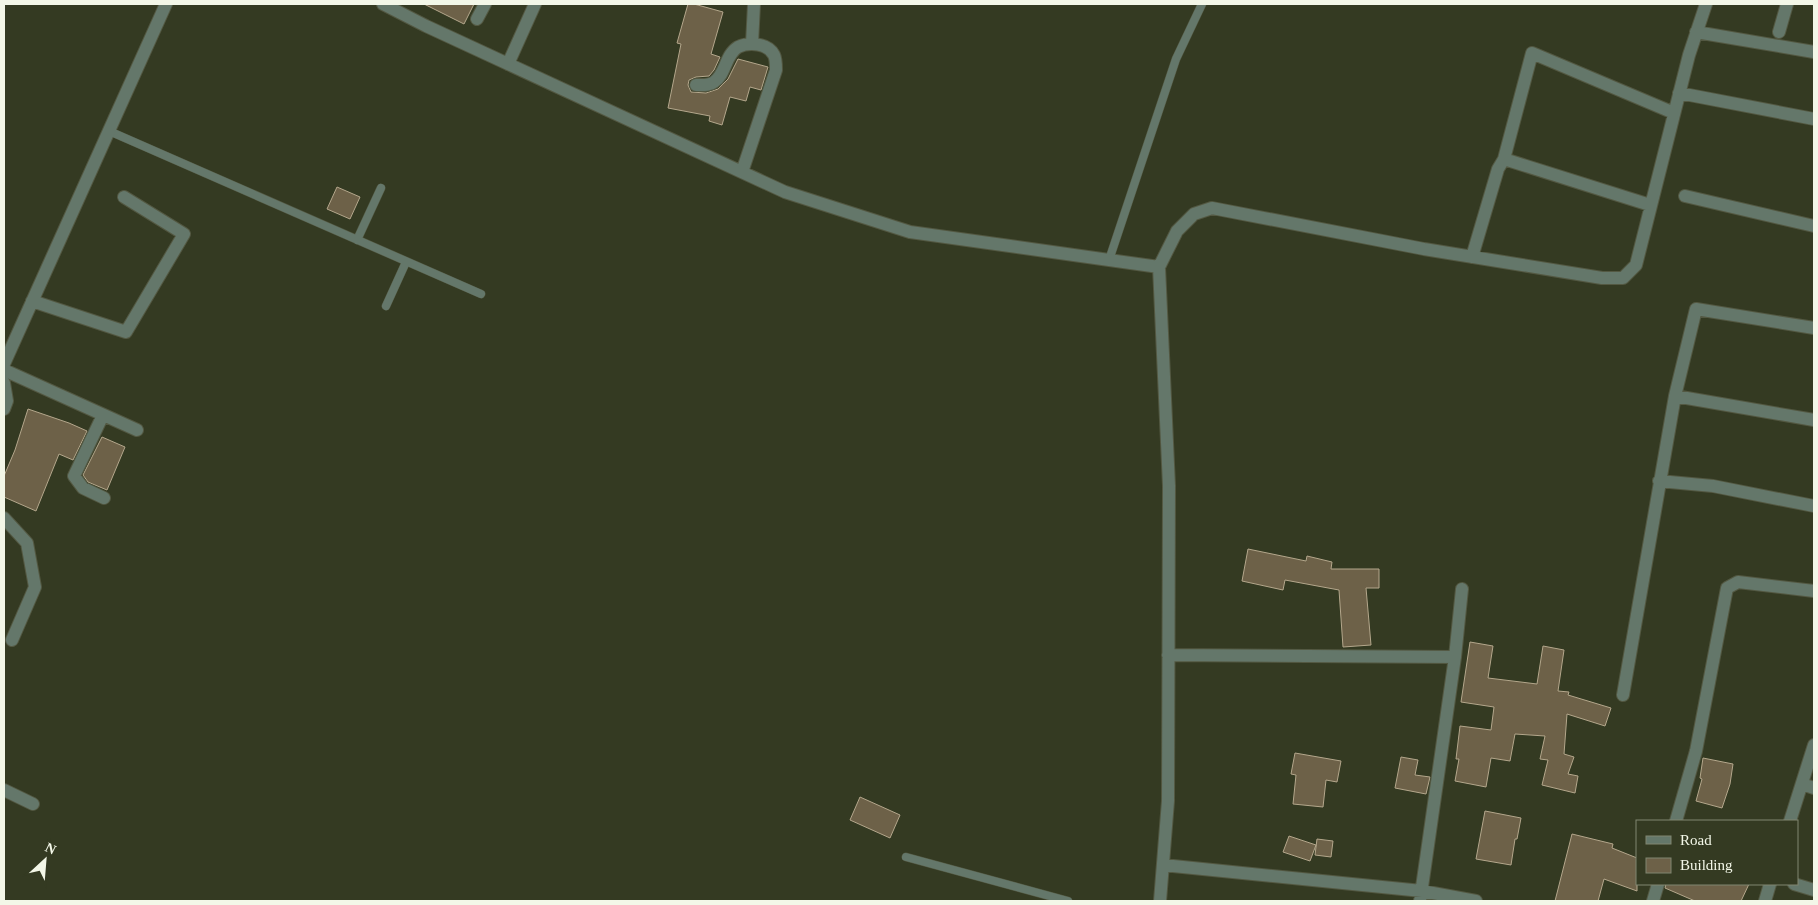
<svg xmlns="http://www.w3.org/2000/svg" width="1818" height="905" font-family="'Times New Roman',serif">
<style>
.building{fill:#6d6148;stroke:#b4a78c}
.lines{fill:none;stroke-linecap:round;stroke-linejoin:round}
.service-casing{stroke:#535842;stroke-width:9}
.minor-casing{stroke:#535842;stroke-width:14}
.service{stroke:#64776a;stroke-width:8}
.minor{stroke:#64776a;stroke-width:12}
</style>
<rect width="100%" height="100%" fill="#343a22"/>
<!-- building -->
<path class="building" d="M424,4H474L464,24Z
M688,4H694L723,12L711,54L720,57L714,70L709,76L696,77L689,80L688,85L691,92L706,93L718,89L728,79L738,59L768,67L761,90L750,87L746,101L730,97L722,125L709,121L710,116L668,108L681,44L677,43Z
M337,187L360,197L350,219L327,209Z
M28,409L69,423L87,431L73,460L59,454L36,511L4,497V476L15,450Z
M102,437L125,447L107,490L88,482L83,475Z
M1248,549L1306,561L1307,556L1332,562L1331,569H1379V588H1366L1371,645L1343,647L1339,590L1285,580L1283,590L1242,581Z
M1470,642L1493,646L1488,678L1537,684L1543,646L1564,650L1558,691L1569,692L1568,695L1611,708L1605,726L1567,714L1564,754L1574,757L1568,774L1578,776L1575,793L1542,785L1548,760L1540,759L1545,736L1515,734L1510,761L1491,758L1486,787L1455,781L1459,759H1456L1460,726L1491,730L1494,707L1461,702Z
M1295,753L1341,761L1337,782L1326,780L1323,807L1293,804L1296,775L1291,774Z
M1401,757L1418,760L1415,775L1430,777L1426,794L1395,788Z
M1703,758L1733,764L1730,784L1722,808L1696,801L1702,779L1700,778Z
M860,797L900,815L890,838L850,820Z
M1485,811L1521,818L1517,839H1515L1511,865L1476,859Z
M1572,834L1613,844L1612,848L1637,858V891L1604,879L1598,901H1555Z
M1289,836L1316,845L1310,861L1283,852Z
M1317,839L1333,841L1331,857L1315,855Z
M1666,884H1749L1741,901H1695L1665,888Z"/>
<g class="lines">
<!-- service casing -->
<g class="service-casing">
<path id="service" d="M109,131L481,294
M357,240L381,188
M1109,260L1176,59L1202,4
M386,306L406,262
M906,857L1068,901"/>
</g>
<!-- minor casing -->
<g class="minor-casing">
<path id="minor" d="M383,4L426,26L785,192L910,232L1159,267L1169,486L1168,801L1160,901
M477,19L485,4
M1696,32L1814,52
M1779,32L1787,4
M752,44L754,4
M508,64L535,4
M696,85C702,85 709,86 714,82C726,74 725,55 738,47C749,42 768,43 774,55C776,59 776,64 776,70L742,172
M1679,93L1814,119
M1504,159L1650,205
M1685,196L1814,226
M1472,257L1498,169L1504,159L1532,53L1674,113
M1159,267L1177,231L1194,214L1212,208L1424,249L1602,278H1623L1636,265L1689,55L1706,4
M32,301L126,332L184,234L124,197
M4,364L166,4
M4,370L137,430
M4,383L7,401L4,409
M1675,396L1814,420
M103,415L74,476L83,488L104,498
M1659,481L1713,486L1814,506
M4,518L27,543L35,587L12,640
M1168,655L1455,657
M1623,695L1675,396L1696,309L1814,328
M1802,784L1814,788
M4,790L33,804
M1676,821L1696,751L1727,588L1738,582L1814,591
M1790,821L1814,745
M1163,865L1422,891L1476,901
M1794,884L1814,890
M1420,901L1455,657L1462,589
M1653,901L1658,884
M1765,901L1770,884"/>
</g>
<!-- service -->
<use href="#service" class="service"/>
<!-- minor -->
<use href="#minor" class="minor"/>
</g>
<!-- border -->
<rect width="1818" height="905" fill="none" stroke="#f3f7e8" stroke-width="10"/>
<!-- legend -->
<rect x="1636" y="820" width="162" height="65" fill="#343a22" stroke="#808671"/>
<rect x="1646" y="836" width="25" height="8" fill="#64776a" stroke="#808671"/>
<text x="1680" y="845" font-size="15" fill="#f3f7e8">Road</text>
<rect x="1646" y="858" width="25" height="15" fill="#6d6148" stroke="#808671"/>
<text x="1680" y="870" font-size="15" fill="#f3f7e8">Building</text>
<!-- north arrow -->
<g transform="translate(45 860) rotate(26)" stroke="#343a22" stroke-width="4" paint-order="stroke">
<path d="M0-4L9 19L0 12L-9 19Z" fill="#f3f7e8"/>
<text y="-8" font-size="14" font-weight="bold" text-anchor="middle" fill="#f3f7e8">N</text>
</g>
</svg>
